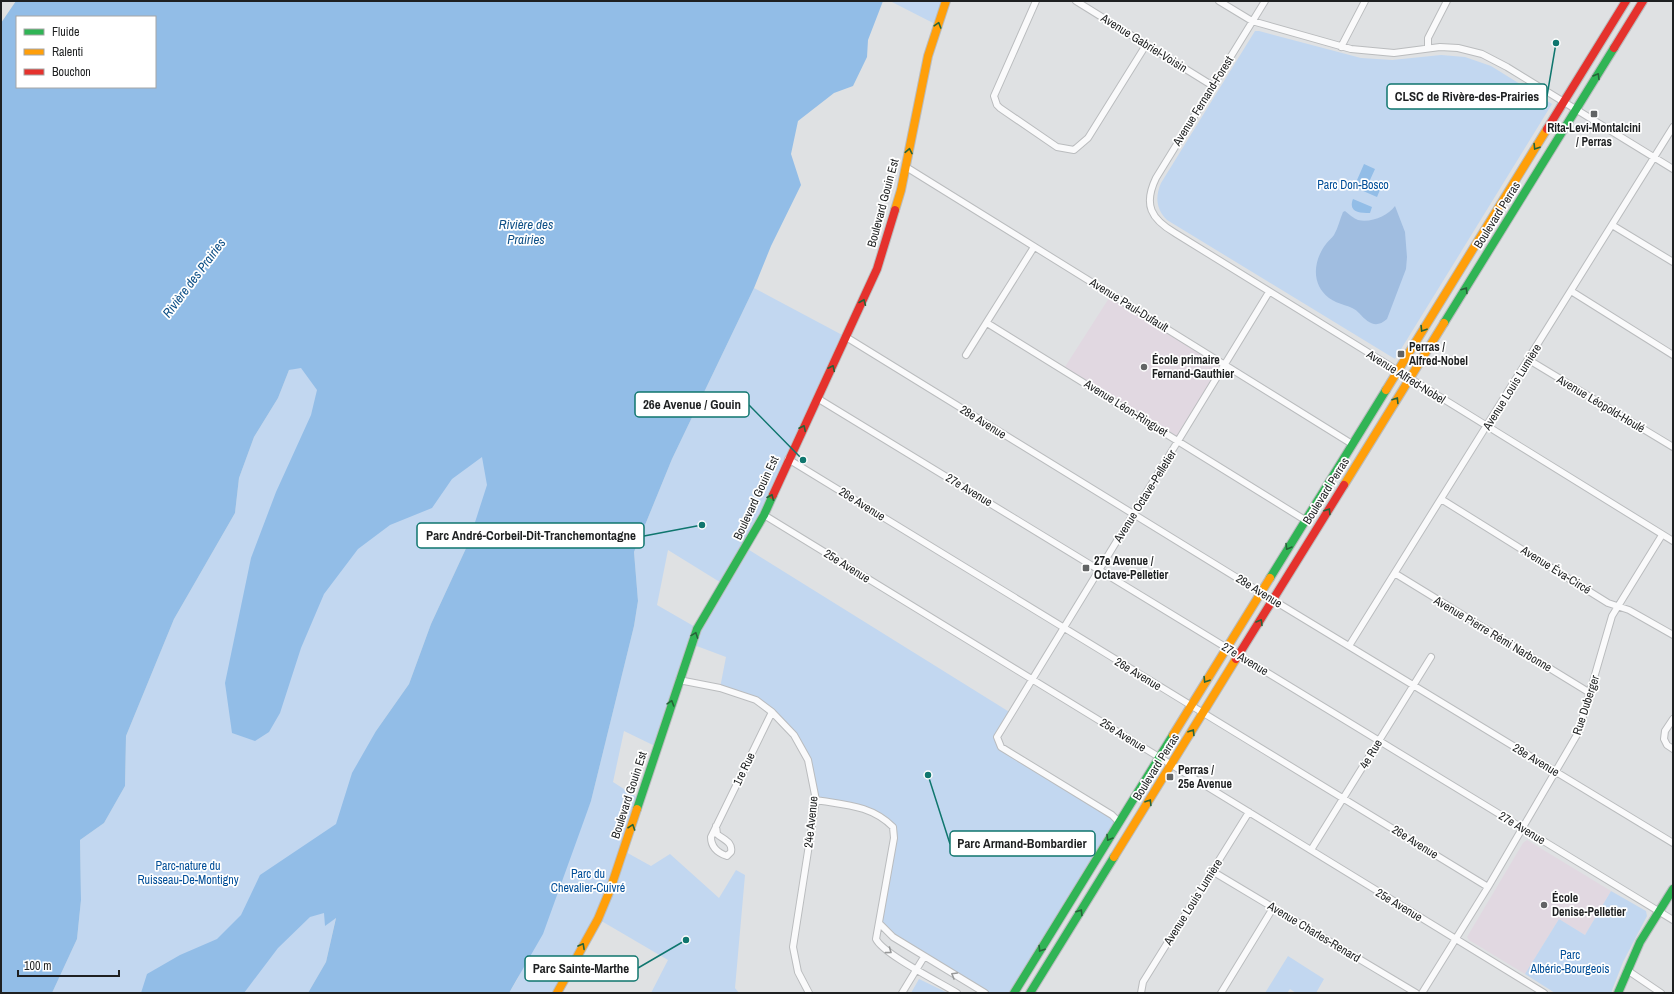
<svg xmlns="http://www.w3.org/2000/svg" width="1674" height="994" font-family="'Archivo Narrow',sans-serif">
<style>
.education{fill:#e1d8e1}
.green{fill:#c2d7f0;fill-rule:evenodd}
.forest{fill:#a0bde0}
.water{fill:#92bde7;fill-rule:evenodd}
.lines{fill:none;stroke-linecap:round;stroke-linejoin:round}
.street-casing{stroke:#babcbe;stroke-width:8}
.fast-casing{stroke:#babcbe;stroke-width:10}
.slow-casing{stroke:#babcbe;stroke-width:10}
.jam-casing{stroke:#babcbe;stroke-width:10}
.street{stroke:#fafafb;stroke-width:6}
.fast{stroke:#30b455;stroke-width:8}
.slow{stroke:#ff9f0a;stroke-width:8}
.jam{stroke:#e5322d;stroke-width:8}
.oneway{stroke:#266338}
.oneway2{stroke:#979899}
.poi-dot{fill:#626465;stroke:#fff;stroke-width:1.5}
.labels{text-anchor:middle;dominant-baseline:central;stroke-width:3.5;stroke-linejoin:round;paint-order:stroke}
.street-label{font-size:12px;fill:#1e2021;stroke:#fff}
.poi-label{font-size:12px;font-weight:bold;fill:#1e2021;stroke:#fff;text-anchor:start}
.park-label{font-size:12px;fill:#004e98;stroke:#fff}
.water-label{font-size:13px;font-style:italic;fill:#0e5087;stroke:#fff}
.leader{fill:none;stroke:#0f766e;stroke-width:1.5}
.callout-dot{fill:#0f766e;stroke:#fff;stroke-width:1.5}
.callout{fill:#fff;stroke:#0f766e;stroke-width:1.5}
.callout-label{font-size:13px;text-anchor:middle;font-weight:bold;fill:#1e2021}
</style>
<rect width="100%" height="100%" fill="#dfe1e3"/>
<!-- education -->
<path class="education" d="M1111,295L1224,364L1179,440L1063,370Z
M1527,840L1611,891L1585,935L1559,919L1525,974L1469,940L1467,937L1523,843Z"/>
<!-- green -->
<path class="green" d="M890,1H947L937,25Z
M1255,31H1259L1361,58L1392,60L1441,55L1465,57L1491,66L1552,104L1395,359L1167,220C1156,209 1155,197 1161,183Z
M754,288L846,337L746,548L1011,713L999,733V744L1119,822L1014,993H985L924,957L880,924L894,830L878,815L816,800L811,770L794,735L756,700L720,688L726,657L694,645L657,747L624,731L613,782L641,800L624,851L651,866L670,854L719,898L736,870L745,875L735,988L739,993H651L668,960L598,919L555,993H509L518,978L591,801L634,626L638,601L634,552L672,459ZM668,550L723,584L697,628L657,605Z
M567,289L468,544L431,624L409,684L376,731L325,925L336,917L326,962L308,993H52L77,939L81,900L80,840L104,823L125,786L126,736L174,619L235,513L239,478L254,437L278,398L289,370Z
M1611,891L1646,911L1647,916L1623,962L1611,993H1555L1525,974L1559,919L1585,935Z
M1288,956L1324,979L1316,993H1296L1290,989L1287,993H1265Z
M919,979L948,993H911Z"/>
<!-- forest -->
<path class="forest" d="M1395,206L1405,232L1407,257L1406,269L1387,319C1376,329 1368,323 1359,313C1352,305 1338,305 1329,298C1311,284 1313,261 1326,244C1328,241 1332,238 1334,235C1338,228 1340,219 1343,212L1345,211C1349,214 1353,218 1358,220C1371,223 1388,216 1395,206Z"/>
<!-- water -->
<path class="water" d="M16,1H883L868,40L867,57L853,86L834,93L798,121L791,154L801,185L771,246L754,288L672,459L634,552L638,601L634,626L591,801L543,934L509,993H308L326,962L336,918L325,926L324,913L310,917L278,948L244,993H141L147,974L180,955L217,939L241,915L260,875L336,824L352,773L376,731L409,684L431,624L468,544L487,485L482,457L452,479L432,508L390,525L358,549L324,594L301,648L280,713L269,732L255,741L232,733L225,683L251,558L276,492L311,415L317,390L301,368L289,370L278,398L254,437L239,478L235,513L174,619L126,736L125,786L104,823L80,840L81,900L77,939L52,993H1V23ZM17,17H155V87H17Z
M1364,164L1375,169L1370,180L1382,185L1377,197L1354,187Z
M1353,199L1372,207L1370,213C1359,213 1348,212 1353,199Z"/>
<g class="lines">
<!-- street casing -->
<g class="street-casing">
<path id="street" d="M1036,1L994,96L997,105L1000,108L1057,147L1074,150L1088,138L1146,45
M1076,1L1213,86
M1219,1L1252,21L1351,49L1394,53L1440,47L1458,48L1482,54L1507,67L1673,169
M1265,1L1156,178C1143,205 1151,219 1175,233L1673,541
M1341,47L1365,1
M1428,48V38L1447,1
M906,167L1352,444
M1612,225L1673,262
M1571,291L1673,355
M987,323L1305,520
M846,337L1273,600L1673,843
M966,355L1034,247
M1529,360L1673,447
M817,398L1673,920
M788,459L1488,887
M1441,499L1608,603L1629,610L1673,635
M764,515L1544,993
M1396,574L1590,693
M1349,646L1673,127
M679,680L720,688L756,700L772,712L794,735L808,760L816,800L793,947L798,972L809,993
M1673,719L1665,731L1664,739L1667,745L1673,749
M816,800C845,805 871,805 893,827L894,838L876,939C883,954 941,983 957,993
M1119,822L1112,815L1001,747L997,737L1269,292
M716,826L717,834C724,840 733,842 731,852L727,856C718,853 711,847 711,837L772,712
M1311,850L1431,657
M1212,871L1416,993
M880,924L893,937L985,993
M1627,970L1661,993
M902,993L924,957
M1141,993L1143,982L1249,812
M1221,993L1273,908
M1422,993L1488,887L1578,733L1612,616L1662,535"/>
</g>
<!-- fast casing -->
<g class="fast-casing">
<path id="fast" d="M1444,323L1614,48
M1270,578L1386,390
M637,809L697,629L764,515L773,495
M1014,993L1173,735
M1030,993L1114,857
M1618,993L1640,942L1673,889"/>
</g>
<!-- slow casing -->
<g class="slow-casing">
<path id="slow" d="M895,210L901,190L928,56L946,1
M1386,390L1547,129
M1344,485L1444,323
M1173,735L1270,578
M1114,857L1236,659
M557,993L598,919L610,890L637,809"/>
</g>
<!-- jam casing -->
<g class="jam-casing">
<path id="jam" d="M1614,48L1643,1
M1547,129L1626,1
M773,495L877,269L895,210
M1236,659L1344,485"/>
</g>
<!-- street -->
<use href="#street" class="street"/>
<!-- fast -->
<use href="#fast" class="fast"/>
<!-- slow -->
<use href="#slow" class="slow"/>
<!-- jam -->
<use href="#jam" class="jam"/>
</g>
<!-- one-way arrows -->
<defs><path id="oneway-chevron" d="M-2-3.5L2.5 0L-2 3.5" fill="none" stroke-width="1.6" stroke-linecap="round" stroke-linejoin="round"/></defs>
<g class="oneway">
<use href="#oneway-chevron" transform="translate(938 25) rotate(-73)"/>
<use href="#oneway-chevron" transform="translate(1597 76) rotate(-59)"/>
<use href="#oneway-chevron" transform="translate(1536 147) rotate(122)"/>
<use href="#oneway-chevron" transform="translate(909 151) rotate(-79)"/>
<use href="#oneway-chevron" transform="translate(1465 290) rotate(-58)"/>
<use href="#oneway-chevron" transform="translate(863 302) rotate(-67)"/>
<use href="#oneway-chevron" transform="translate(1423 329) rotate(122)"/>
<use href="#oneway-chevron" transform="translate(832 368) rotate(-64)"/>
<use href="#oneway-chevron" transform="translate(1396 400) rotate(-58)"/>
<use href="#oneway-chevron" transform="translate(803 428) rotate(-64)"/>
<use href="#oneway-chevron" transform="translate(771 497) rotate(-67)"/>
<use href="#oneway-chevron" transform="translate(1328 511) rotate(-58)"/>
<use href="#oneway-chevron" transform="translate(1288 547) rotate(121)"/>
<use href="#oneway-chevron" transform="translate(1260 622) rotate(-59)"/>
<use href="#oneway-chevron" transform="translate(695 635) rotate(-70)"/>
<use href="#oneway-chevron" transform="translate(1206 680) rotate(122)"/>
<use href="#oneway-chevron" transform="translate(671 703) rotate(-73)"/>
<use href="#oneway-chevron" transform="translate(1192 732) rotate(-58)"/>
<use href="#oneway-chevron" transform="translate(1149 802) rotate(-58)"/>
<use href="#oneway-chevron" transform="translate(632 827) rotate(-71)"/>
<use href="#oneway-chevron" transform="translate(1109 838) rotate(121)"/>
<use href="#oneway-chevron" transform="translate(1080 912) rotate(-58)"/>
<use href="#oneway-chevron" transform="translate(582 946) rotate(-61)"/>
<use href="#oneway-chevron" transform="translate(1041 949) rotate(122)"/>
</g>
<g class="oneway2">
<use href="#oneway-chevron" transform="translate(889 951) rotate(36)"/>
<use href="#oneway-chevron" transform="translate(954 975) rotate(-150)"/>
</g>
<!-- markers -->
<g class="poi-dot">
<rect x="1590" y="110" width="8" height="8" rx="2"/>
<rect x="1397" y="350" width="8" height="8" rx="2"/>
<circle cx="1144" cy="367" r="4"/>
<rect x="1082" y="564" width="8" height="8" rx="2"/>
<rect x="1166" y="773" width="8" height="8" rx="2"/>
<circle cx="1544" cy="905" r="4"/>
</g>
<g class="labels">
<!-- street labels -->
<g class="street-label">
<text transform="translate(1144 43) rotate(32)">Avenue Gabriel-Voisin</text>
<text transform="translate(1203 101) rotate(-58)">Avenue Fernand-Forest</text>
<text transform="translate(883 203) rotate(-75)">Boulevard Gouin Est</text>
<text transform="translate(1497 215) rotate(-58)">Boulevard Perras</text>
<text transform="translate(1129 305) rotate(32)">Avenue Paul-Dufault</text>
<text transform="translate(1406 377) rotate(32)">Avenue Alfred-Nobel</text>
<text transform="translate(1512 387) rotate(-58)">Avenue Louis Lumière</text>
<text transform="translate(1601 404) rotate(31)">Avenue Léopold-Houlé</text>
<text transform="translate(1126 408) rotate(32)">Avenue Léon-Ringuet</text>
<text transform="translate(983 422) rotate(32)">28e Avenue</text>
<text transform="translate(969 490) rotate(31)">27e Avenue</text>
<text transform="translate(1326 491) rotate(-58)">Boulevard Perras</text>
<text transform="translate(1145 496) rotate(-58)">Avenue Octave-Pelletier</text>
<text transform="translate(756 498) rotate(-65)">Boulevard Gouin Est</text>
<text transform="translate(862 504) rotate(32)">26e Avenue</text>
<text transform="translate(847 566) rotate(32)">25e Avenue</text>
<text transform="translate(1556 570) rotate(32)">Avenue Éva-Circé</text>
<text transform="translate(1259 591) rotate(32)">28e Avenue</text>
<text transform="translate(1493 634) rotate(31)">Avenue Pierre Rémi Narbonne</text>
<text transform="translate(1245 659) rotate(31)">27e Avenue</text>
<text transform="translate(1138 674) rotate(31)">26e Avenue</text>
<text transform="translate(1586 705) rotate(-72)">Rue Duberger</text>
<text transform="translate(1123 735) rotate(32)">25e Avenue</text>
<text transform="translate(1371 754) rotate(-59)">4e Rue</text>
<text transform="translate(1536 760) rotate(31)">28e Avenue</text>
<text transform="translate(1156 767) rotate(-58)">Boulevard Perras</text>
<text transform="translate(744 769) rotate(-64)">1re Rue</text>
<text transform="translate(629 795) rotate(-72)">Boulevard Gouin Est</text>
<text transform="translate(811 822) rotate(-84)">24e Avenue</text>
<text transform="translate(1522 828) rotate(31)">27e Avenue</text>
<text transform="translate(1415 842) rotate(32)">26e Avenue</text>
<text transform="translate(1193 902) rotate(-58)">Avenue Louis Lumière</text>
<text transform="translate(1399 905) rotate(31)">25e Avenue</text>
<text transform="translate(1314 932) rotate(31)">Avenue Charles-Renard</text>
</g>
<!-- poi labels -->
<g class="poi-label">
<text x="1594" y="128" text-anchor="middle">Rita-Levi-Montalcini<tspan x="1594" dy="14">/ Perras</tspan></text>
<text x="1409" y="347">Perras /<tspan x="1409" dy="14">Alfred-Nobel</tspan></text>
<text x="1152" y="360">École primaire<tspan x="1152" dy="14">Fernand-Gauthier</tspan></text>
<text x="1094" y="561">27e Avenue /<tspan x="1094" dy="14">Octave-Pelletier</tspan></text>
<text x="1178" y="770">Perras /<tspan x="1178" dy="14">25e Avenue</tspan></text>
<text x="1552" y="898">École<tspan x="1552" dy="14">Denise-Pelletier</tspan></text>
</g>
<!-- park labels -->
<g class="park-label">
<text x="1353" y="185">Parc Don-Bosco</text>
<text x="188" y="866">Parc-nature du<tspan x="188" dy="14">Ruisseau-De-Montigny</tspan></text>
<text x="588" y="874">Parc du<tspan x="588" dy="14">Chevalier-Cuivré</tspan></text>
<text x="1570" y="955">Parc<tspan x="1570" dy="14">Albéric-Bourgeois</tspan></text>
</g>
<!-- water labels -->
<g class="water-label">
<text x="526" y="224">Rivière des<tspan x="526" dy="15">Prairies</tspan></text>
<text transform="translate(194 278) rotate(-53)">Rivière des Prairies</text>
</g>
</g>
<!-- callouts -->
<path class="leader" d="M1556 43L1547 96M803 460L749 405M702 525L644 536M928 775L950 844M686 940L638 968"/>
<g class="callout-dot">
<circle cx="1556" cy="43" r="4"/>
<circle cx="803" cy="460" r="4"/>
<circle cx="702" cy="525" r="4"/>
<circle cx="928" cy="775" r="4"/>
<circle cx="686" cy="940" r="4"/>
</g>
<g class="callout">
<rect x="1387" y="84" width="160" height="25" rx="4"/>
<rect x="635" y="392" width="114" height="25" rx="4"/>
<rect x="417" y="523" width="227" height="25" rx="4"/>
<rect x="950" y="831" width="145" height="25" rx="4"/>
<rect x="525" y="956" width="113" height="25" rx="4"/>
</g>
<g class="callout-label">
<text x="1467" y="101">CLSC de Rivère-des-Prairies</text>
<text x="692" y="409">26e Avenue / Gouin</text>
<text x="531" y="540">Parc André-Corbeil-Dit-Tranchemontagne</text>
<text x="1022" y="848">Parc Armand-Bombardier</text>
<text x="581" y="973">Parc Sainte-Marthe</text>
</g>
<!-- border -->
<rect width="1674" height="994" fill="none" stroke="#1e2021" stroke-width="4"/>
<!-- legend -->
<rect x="16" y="16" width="140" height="72" fill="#ffffff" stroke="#a5a6a6"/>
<rect x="24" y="29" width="20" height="6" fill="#30b455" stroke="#a5a6a6"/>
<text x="52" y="36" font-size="12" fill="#1e2021">Fluide</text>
<rect x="24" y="49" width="20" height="6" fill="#ff9f0a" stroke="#a5a6a6"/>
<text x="52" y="56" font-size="12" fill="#1e2021">Ralenti</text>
<rect x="24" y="69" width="20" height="6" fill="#e5322d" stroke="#a5a6a6"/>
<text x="52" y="76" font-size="12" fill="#1e2021">Bouchon</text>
<!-- scale -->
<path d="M18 970v6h101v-6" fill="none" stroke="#1e2021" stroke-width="2"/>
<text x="24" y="970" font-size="12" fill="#1e2021" stroke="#ffffff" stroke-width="3" paint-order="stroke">100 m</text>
</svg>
